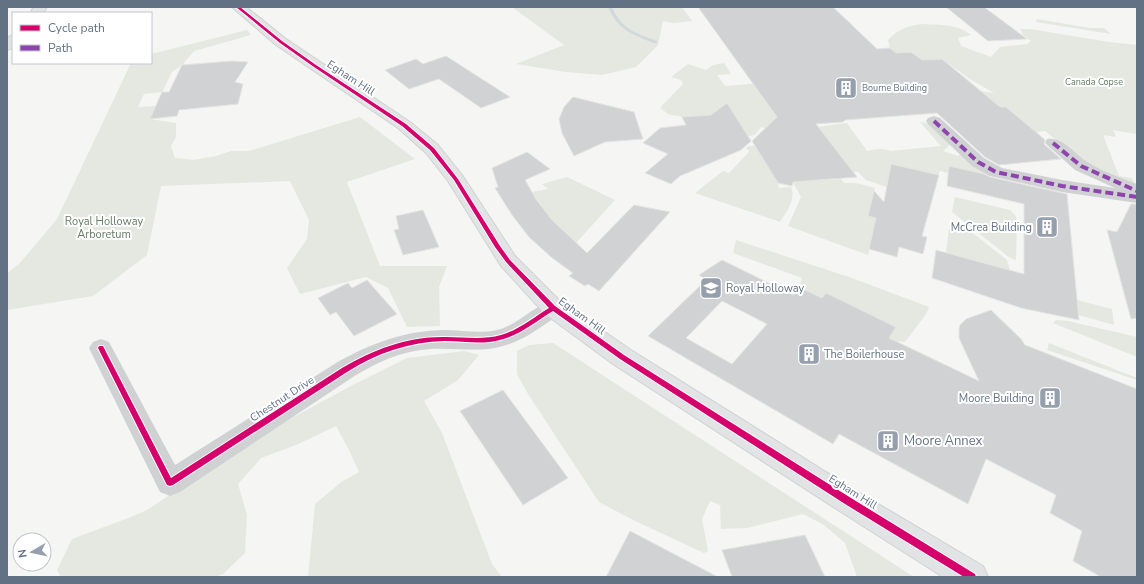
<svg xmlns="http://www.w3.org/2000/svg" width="1144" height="584" font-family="'Nunito Sans',sans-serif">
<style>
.green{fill:#e4e8e1}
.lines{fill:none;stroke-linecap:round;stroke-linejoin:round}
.stream{fill:#d2d8dc;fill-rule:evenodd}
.building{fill:#d1d2d3;stroke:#e4e4e3;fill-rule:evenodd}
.secondary-casing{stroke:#d1d3d3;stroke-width:2}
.primary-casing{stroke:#d0d2d2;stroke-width:2}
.street{fill:#d0d1d2;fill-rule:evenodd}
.secondary{fill:#e2e3e4;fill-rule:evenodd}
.primary{fill:#e2e3e4;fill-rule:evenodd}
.quiet{stroke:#8e44ad;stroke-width:4;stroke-dasharray:8 4;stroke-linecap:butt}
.cycleway-casing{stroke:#fff;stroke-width:2}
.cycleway{fill:#d6006c;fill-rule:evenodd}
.labels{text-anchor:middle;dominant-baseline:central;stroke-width:4;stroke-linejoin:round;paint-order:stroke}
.far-park-label{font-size:9px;fill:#647c63;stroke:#fff}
.far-poi-label{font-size:9px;fill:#637185;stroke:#fff;text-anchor:start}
.street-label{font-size:11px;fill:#637185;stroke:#fff}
.park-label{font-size:11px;fill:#647c63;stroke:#fff}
.poi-label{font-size:11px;fill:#637185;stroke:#fff;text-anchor:end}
.near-poi-label{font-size:13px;fill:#637185;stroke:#fff;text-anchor:start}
</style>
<rect width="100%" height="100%" fill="#f5f5f3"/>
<!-- green -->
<path class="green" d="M512,7H682L692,21L673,23L663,21L658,45L636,67L602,75L566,72L516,64L564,45Z
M1037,19L1090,28H1104L1111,34L1036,22Z
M923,24C939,25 958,24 971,35L958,38L961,46L991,57L1000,47L1027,44L1031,41L1023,35L1020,29H1030L1109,42L1137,45V134L1113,130L1116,137L1103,135L1119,176L1132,178L1137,188L1082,164L1071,152L1045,131L1036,132L1006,107L938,111L978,91L994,93L970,79L942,59L922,60L911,52L896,53L890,48L888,40C897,30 909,25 923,24Z
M247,30L251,35L194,51L183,64L172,72L162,92L144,94L138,107L156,106L150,119L176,123V137L171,146L175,158L194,160L216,156L231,151H249L360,117L415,159L347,182L380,266H447L439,287L440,326L407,327L388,288L366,277L300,294L287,268L307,239L309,220L290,181L161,186L147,255L93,296L7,310V273L19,264L57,219L131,63H151V54Z
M724,63L731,74L717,75L725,86L777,82L810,128L847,123L867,151C876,149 882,148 891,151L941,146L920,122C931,121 942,136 949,143V146L943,151L958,156L960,154L995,177L949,166L948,173L940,171L935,181L930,173L891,164L887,187L866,180L858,172H852L773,131L761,127L755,135L748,136L733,113L682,117C677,115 673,116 668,114C665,112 664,110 660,108L683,84L681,80L671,77L688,64L706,70L713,65Z
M748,146H755L778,183L779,188L791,187C796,201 787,210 780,222L695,193L723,171L729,173L748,153L749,150L746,149Z
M567,177L615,200L576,243L552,220L532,192L548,189L542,184Z
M841,179L844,183H856L875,188L868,216L876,218L868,255L788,226L801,197L793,182Z
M955,197L1010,210L1015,215L1017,220L1016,260L1010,258L952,212Z
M959,225L965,227L1007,260L1010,270L946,253L949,228Z
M736,240L849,277L929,307L926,314L905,342L899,341L858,413L843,407L896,327L826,294L822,298L799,287L802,278L733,253Z
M1077,300L1112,309L1114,325L1079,315Z
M1056,320L1068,321L1137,337V357L1053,323Z
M553,343L914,577H857L845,543L824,525L803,514L747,528L721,529L720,505L710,501L702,519L708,551L704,553L633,520L599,502L528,394L517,374V351L529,345Z
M1049,343L1137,378V380L1047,350Z
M464,351L479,355L458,380L424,401L442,433L492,564L502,577H308L315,504L340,483L359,472L349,450L336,426L296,445L261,458L238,484L247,515L245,553L223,574L215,577H61L57,570L72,539L131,517L147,510L266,432L349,387L407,358Z"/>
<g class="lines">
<!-- stream -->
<path class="stream" d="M608,7H612C621,29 636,33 657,41V43H653C632,34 618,30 608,7Z"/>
</g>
<!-- building -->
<path class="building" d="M698,7H833L877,49L890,48L896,53L911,52L922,60L942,59L1000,107H1006L1036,132L1045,140L1044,144L1061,159L999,165L985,157L937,113L845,120L843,122L816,124L857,177L793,182L792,186L778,183L752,141L777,117Z
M946,7H984L1027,39L988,41Z
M446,56L510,97L481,108L439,79L409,89L385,70L416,59L423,64Z
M232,61L248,62L235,82L243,84L238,104L179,110L177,116L150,119L162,92H169L182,65Z
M573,97L634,112L643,139L605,142L574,156L562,133L559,119L564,107Z
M727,103L751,141L741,150L680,176L671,184L645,173L668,154L643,143L660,128L686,125L682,117L711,115Z
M527,152L550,169L525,180L536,199L552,220L587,253L634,205L670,212L599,291L588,284L585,286L569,276L573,273L551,257L529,237L512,215L495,188L498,187L492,168Z
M891,164L939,175L922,236L927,237L923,254L899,247L897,257L869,249L876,218L868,216L874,191L884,202Z
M949,166L984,174L990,177L1067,194L1079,320L1021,308L932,278L936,250L1024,274V204L947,186Z
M1131,204H1137V318L1131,319L1107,230L1117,232Z
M423,210L439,247L403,255L394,230L399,229L396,216Z
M722,260L793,295L799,287L822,298L826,293L896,327L889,338L979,381L959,338V329L960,325L966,319L991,310L1021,339L1025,345L1137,389V577H1101L1073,561L1082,531L1050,513L1056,495L986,459L968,504L839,434L833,444L648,336L706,280L699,275ZM722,301L767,324L732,364L686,338Z
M367,280L397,314L354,336L336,312L330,315L318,298L348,283L352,288Z
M503,390L568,478L523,505L460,411Z
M630,531L718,577H606Z
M805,535L825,577H732L722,550Z"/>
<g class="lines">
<!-- secondary casing -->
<g class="secondary-casing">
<path id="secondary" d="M34,7H47L43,13H30Z
M13,35V48L7,50V38Z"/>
</g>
<!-- primary casing -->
<g class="primary-casing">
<path id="primary" d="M232,7H246L286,39L410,122L438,145L462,175L515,256L561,302L631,350L858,492L983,566L988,577H943L838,510L613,364L545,314L501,266L448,181L426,153L398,128L276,45Z"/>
</g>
<!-- street -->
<path class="street" d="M934,116L940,118L984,158L1002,168L1062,180L1115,188L1075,170L1045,143L1047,139C1062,136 1074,153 1086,161C1098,170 1122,178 1137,184V203L1062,192L990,176L972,166L928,124L926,121L928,118Z
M553,300L561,302L564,308C560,316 551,320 544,325C527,337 509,347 488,349C463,351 439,346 415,351C392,355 373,365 353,377L180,492L170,496L160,492L89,348L93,342L101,339L109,342L175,465L336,363C369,344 406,330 445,330C462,330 480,334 497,330C518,325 533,306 553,300Z"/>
<!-- secondary -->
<use href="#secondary" class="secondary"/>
<!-- primary -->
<use href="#primary" class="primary"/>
<!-- quiet -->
<path class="quiet" d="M934,121L978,162L996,172L1062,186L1137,197
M1053,143L1081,166L1137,191"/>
<!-- cycleway casing -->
<g class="cycleway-casing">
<path id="cycleway" d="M236,7H240L282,41L316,65L406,124L434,148L458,179L500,246L510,260L555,306L624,355L851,498L975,574L976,577H964L845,504L620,359L553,311C535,322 520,335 500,340C482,345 463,341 445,341C409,342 377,353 347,372L173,485L170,486L167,485L98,348L99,346H103L171,478L342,368C374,349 409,336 446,337C465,337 483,340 501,335C519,330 534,317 549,308L506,262L495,247L454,180L430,150L402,126L314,67L280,43Z"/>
</g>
<!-- cycleway -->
<use href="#cycleway" class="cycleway"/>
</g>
<!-- icons -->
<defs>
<g id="building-square" transform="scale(1.15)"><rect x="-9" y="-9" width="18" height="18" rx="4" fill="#969fac" stroke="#fff"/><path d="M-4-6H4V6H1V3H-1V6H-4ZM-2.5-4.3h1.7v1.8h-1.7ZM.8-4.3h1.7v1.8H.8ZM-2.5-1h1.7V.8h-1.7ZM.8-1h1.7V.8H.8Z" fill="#fff"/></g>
<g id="university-square" transform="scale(1.15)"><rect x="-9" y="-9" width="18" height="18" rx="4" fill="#969fac" stroke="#fff"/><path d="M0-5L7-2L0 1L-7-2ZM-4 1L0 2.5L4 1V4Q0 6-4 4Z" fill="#fff"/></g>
</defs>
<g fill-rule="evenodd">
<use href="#building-square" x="846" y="88"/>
<use href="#building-square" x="1047" y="227"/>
<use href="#university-square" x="711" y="288"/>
<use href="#building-square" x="809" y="354"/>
<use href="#building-square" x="1050" y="398"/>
<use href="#building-square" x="888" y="441"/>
</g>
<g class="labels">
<!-- far-park labels -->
<g class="far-park-label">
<text x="1094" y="82">Canada Copse</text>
</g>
<!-- far-poi labels -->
<g class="far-poi-label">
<text x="862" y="88">Bourne Building</text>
</g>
<!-- street labels -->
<g class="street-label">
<text transform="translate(351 78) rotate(33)">Egham Hill</text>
<text transform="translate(582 316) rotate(36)">Egham Hill</text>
<text transform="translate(282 399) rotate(-33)">Chestnut Drive</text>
<text transform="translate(853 492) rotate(32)">Egham Hill</text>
</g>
<!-- park labels -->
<g class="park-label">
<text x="104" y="221">Royal Holloway<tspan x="104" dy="13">Arboretum</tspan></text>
</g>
<!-- poi labels -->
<g class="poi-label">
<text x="1032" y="227">McCrea Building</text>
<text x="726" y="288" text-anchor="start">Royal Holloway</text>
<text x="824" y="354" text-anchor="start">The Boilerhouse</text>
<text x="1034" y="398">Moore Building</text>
</g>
<!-- near-poi labels -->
<g class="near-poi-label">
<text x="904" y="441">Moore Annex</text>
</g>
</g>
<!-- border -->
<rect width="1144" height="584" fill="none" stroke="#637185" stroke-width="16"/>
<!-- legend -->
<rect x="12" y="12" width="140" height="52" fill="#ffffff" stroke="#c1c6ce"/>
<rect x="20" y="25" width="20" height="6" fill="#d6006c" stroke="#c1c6ce"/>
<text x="48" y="32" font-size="12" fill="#637185">Cycle path</text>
<rect x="20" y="45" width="20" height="6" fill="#8e44ad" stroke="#c1c6ce"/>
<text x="48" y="52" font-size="12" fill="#637185">Path</text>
<!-- north arrow -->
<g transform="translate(32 552) rotate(261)"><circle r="19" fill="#ffffff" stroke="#c1c6ce"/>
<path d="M0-3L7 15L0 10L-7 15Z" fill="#969fac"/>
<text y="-6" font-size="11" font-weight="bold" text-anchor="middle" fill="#637185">N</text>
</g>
</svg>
